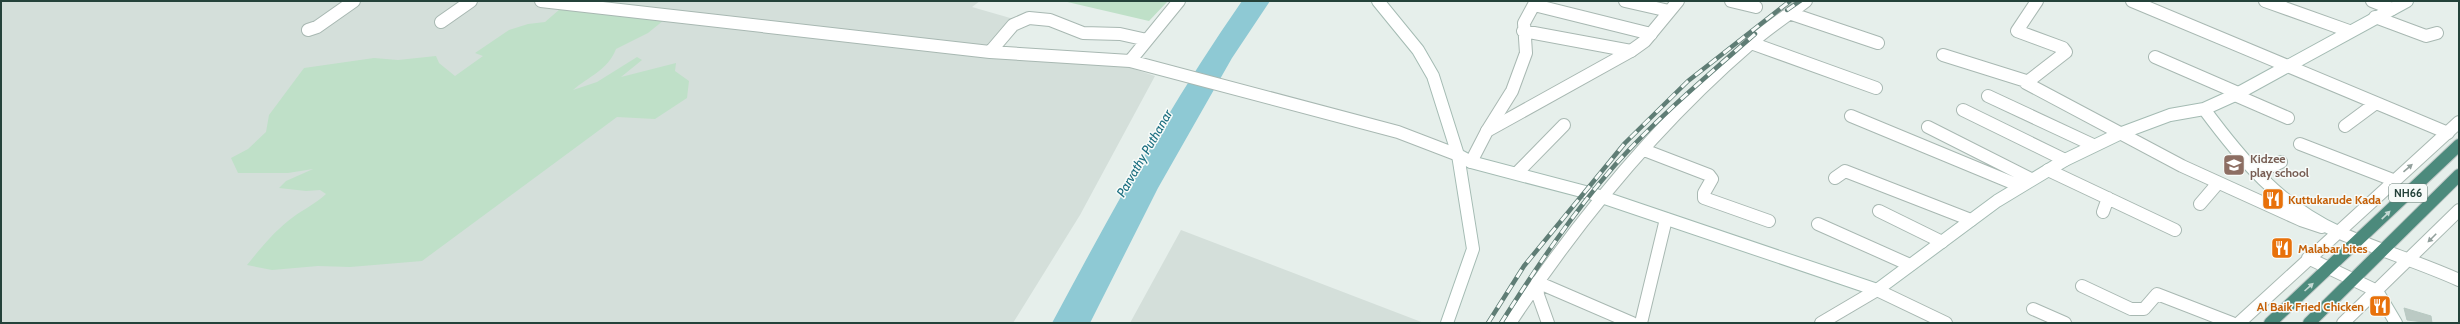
<svg xmlns="http://www.w3.org/2000/svg" width="2460" height="324" font-family="Cabin,sans-serif">
<style>
.built{fill:#d4dfda}
.green{fill:#bfe0c8}
.water{fill:#8ec9d4}
.building{fill:#bbcac4;stroke:#b8c9c2}
.lines{fill:none;stroke-linecap:round;stroke-linejoin:round}
.minor-casing{stroke:#a8b8b2;stroke-width:14}
.tertiary-casing{stroke:#a8b8b2;stroke-width:14}
.secondary-casing{stroke:#a4bbb3;stroke-width:14}
.trunk-casing{stroke:#c2cac8;stroke-width:14}
.minor{stroke:#fff;stroke-width:12}
.tertiary{stroke:#fff;stroke-width:12}
.secondary{stroke:#fff;stroke-width:12}
.trunk{stroke:#4c8a7c;stroke-width:12}
.rail-casing{stroke:#5f7d75;stroke-width:4.5}
.rail{stroke:#f7fbf9;stroke-width:3;stroke-dasharray:9;stroke-linecap:butt}
.oneway{fill:#92a09c}
.oneway2{fill:#c4d9d4}
.labels{text-anchor:middle;dominant-baseline:central;stroke-width:3;stroke-linejoin:round;paint-order:stroke}
.shield{fill:#f7fbf9;stroke:#637a73;stroke-width:1}
.shield-label{font-size:11px;font-weight:bold;fill:#24423a}
.education-label{font-size:12px;font-weight:bold;fill:#785e54;stroke:#f7fbf9;text-anchor:start}
.food-label{font-size:12px;font-weight:bold;fill:#c56008;stroke:#f7fbf9;text-anchor:start}
.water-label{font-size:13px;font-style:italic;fill:#1c6f80;stroke:#f7fbf9}
</style>
<rect width="100%" height="100%" fill="#e6efeb"/>
<!-- built -->
<path class="built" d="M1,1H980L972,7L1028,23L990,52L1122,65L1155,76L1080,215L1013,323H1Z
M1181,230L1424,323H1130Z"/>
<!-- green -->
<path class="green" d="M1063,1H1168L1149,21Z
M560,9L627,14L664,20L648,33L616,49C608,70 588,77 573,90L597,82L637,57L642,60L621,77L676,63L675,71L689,81L687,98L655,119L617,117L422,261L350,267L318,266L272,270L247,265C260,249 272,234 288,221C300,211 314,205 326,194L320,190L306,191L279,188L286,181L313,169L288,173H238L231,158L248,149L266,132L269,115L304,68L374,58L398,60L436,56L439,63L455,76L483,56L475,53L509,30L528,24L545,22Z"/>
<!-- water -->
<path class="water" d="M1242,1H1270L1232,58L1158,188L1090,323H1052C1111,213 1170,104 1242,1Z"/>
<!-- building -->
<path class="building" d="M2404,308L2431,316L2432,323L2407,320Z"/>
<g class="lines">
<!-- minor casing -->
<g class="minor-casing">
<path id="minor" d="M541,1L990,52L1130,61L1398,132L1458,155
M1625,1L1669,11
M1731,1L1756,7
M2037,1L2017,31L2063,48L2066,52L2026,83L2182,166L2301,220L2322,227
M2132,1L2448,133
M2265,1L2349,31
M2372,1L2392,9
M1534,5L1651,34
M1789,13L1878,43
M2375,17L2426,36L2437,33
M441,22L471,1
M308,30L317,27L354,1
M1523,31L1631,51
M1751,43L1876,88
M990,52L1013,25L1029,18L1050,20L1083,33L1120,34L1147,40
M1943,55L2026,81
M2155,57L2238,93
M1130,61L1179,1
M2235,95L2288,118
M1988,96L2093,145
M1963,110L2065,160
M1851,116L2020,186
M2345,126L2376,103
M1928,127L2031,179
M1487,131L1512,91L1526,53L1524,23L1536,1
M2300,144L2393,180
M1644,150L1709,175L1712,179L1704,193V198L1769,221
M2246,163L2273,166L2281,162
M2048,170L2175,230
M1517,173L1564,125
M1835,178L1845,171L1971,220
M2200,204L2218,183
M1879,211L1942,242
M2103,212L2108,198
M1818,224L1910,265
M2338,232C2378,250 2419,262 2459,280
M2082,286L2131,309H2144L2157,294L2232,323
M2033,309L2065,323
M1510,323C1578,220 1657,124 1751,43C1768,28 1788,15 1806,1
M1548,323L1538,295L1537,282L1632,323
M1641,323L1666,219
M1821,323L1877,290"/>
</g>
<!-- tertiary casing -->
<g class="tertiary-casing">
<path id="tertiary" d="M1471,162L1487,131L1631,51L1645,41L1678,1
M2308,258L2377,291
M1877,290L1946,323
M2239,323L2459,122
M2343,323L2459,210"/>
</g>
<!-- secondary casing -->
<g class="secondary-casing">
<path id="secondary" d="M1378,1L1418,50L1433,76L1458,155L1473,249L1447,323
M2204,109C2241,159 2280,206 2338,232
M1458,155L1471,162L1593,194L1877,290L1997,201L2065,160L2119,134L2170,115L2204,109L2235,95L2407,1
M2377,291L2396,323"/>
</g>
<!-- trunk casing -->
<g class="trunk-casing">
<path id="trunk" d="M2270,323L2459,145
M2309,323L2459,175"/>
</g>
<!-- minor -->
<use href="#minor" class="minor"/>
<!-- tertiary -->
<use href="#tertiary" class="tertiary"/>
<!-- secondary -->
<use href="#secondary" class="secondary"/>
<!-- trunk -->
<use href="#trunk" class="trunk"/>
<!-- rail casing -->
<g class="rail-casing">
<path id="rail" d="M1787,10L1800,1
M1488,323L1524,266L1625,143L1688,81L1790,1
M1501,323C1536,268 1572,214 1615,165C1658,117 1707,76 1755,34"/>
</g>
<!-- rail -->
<use href="#rail" class="rail"/>
</g>
<!-- one-way arrows -->
<defs><path id="oneway-solid" d="M-6-.8H1V-3.2L6.5 0L1 3.2V.8H-6Z"/></defs>
<g class="oneway">
<use href="#oneway-solid" transform="translate(2408 168) rotate(-41)"/>
<use href="#oneway-solid" transform="translate(2432 238) rotate(135)"/>
</g>
<g class="oneway2">
<use href="#oneway-solid" transform="translate(2386 215) rotate(-44)"/>
<use href="#oneway-solid" transform="translate(2309 287) rotate(-42)"/>
</g>
<!-- icons -->
<defs>
<g id="school-square" transform="scale(1.15)"><rect x="-9" y="-9" width="18" height="18" rx="4" fill="#8d6e63" stroke="#f7fbf9"/><path d="M0-5L7-2L0 1L-7-2ZM-4 1L0 2.5L4 1V4Q0 6-4 4Z" fill="#fff"/></g>
<g id="restaurant-square" transform="scale(1.15)"><rect x="-9" y="-9" width="18" height="18" rx="4" fill="#e8710a" stroke="#f7fbf9"/><path d="M-5-6h1v4h1v-4h1v4h1v-4h1v5L-1.5 .5V6h-2V.5L-5-1ZM5-6V6H3V1.5H1.5Q1.5-4 5-6Z" fill="#fff"/></g>
</defs>
<g fill-rule="evenodd">
<use href="#school-square" x="2234" y="165"/>
<use href="#restaurant-square" x="2273" y="199"/>
<use href="#restaurant-square" x="2282" y="248"/>
<use href="#restaurant-square" x="2380" y="306"/>
</g>
<g class="labels">
<!-- shield labels -->
<rect class="shield" x="2389" y="184" width="38" height="18" rx="3"/>
<g class="shield-label">
<text x="2408" y="193">NH66</text>
</g>
<!-- education labels -->
<g class="education-label">
<text x="2250" y="158">Kidzee<tspan x="2250" dy="14">play school</tspan></text>
</g>
<!-- food labels -->
<g class="food-label">
<text x="2288" y="199">Kuttukarude Kada</text>
<text x="2298" y="248">Malabar bites</text>
<text x="2364" y="306" text-anchor="end">Al Baik Fried Chicken</text>
</g>
<!-- water labels -->
<g class="water-label">
<text transform="translate(1144 153) rotate(-60)">Parvathy Puthanar</text>
</g>
</g>
<!-- border -->
<rect width="2460" height="324" fill="none" stroke="#24423a" stroke-width="4"/>
</svg>
